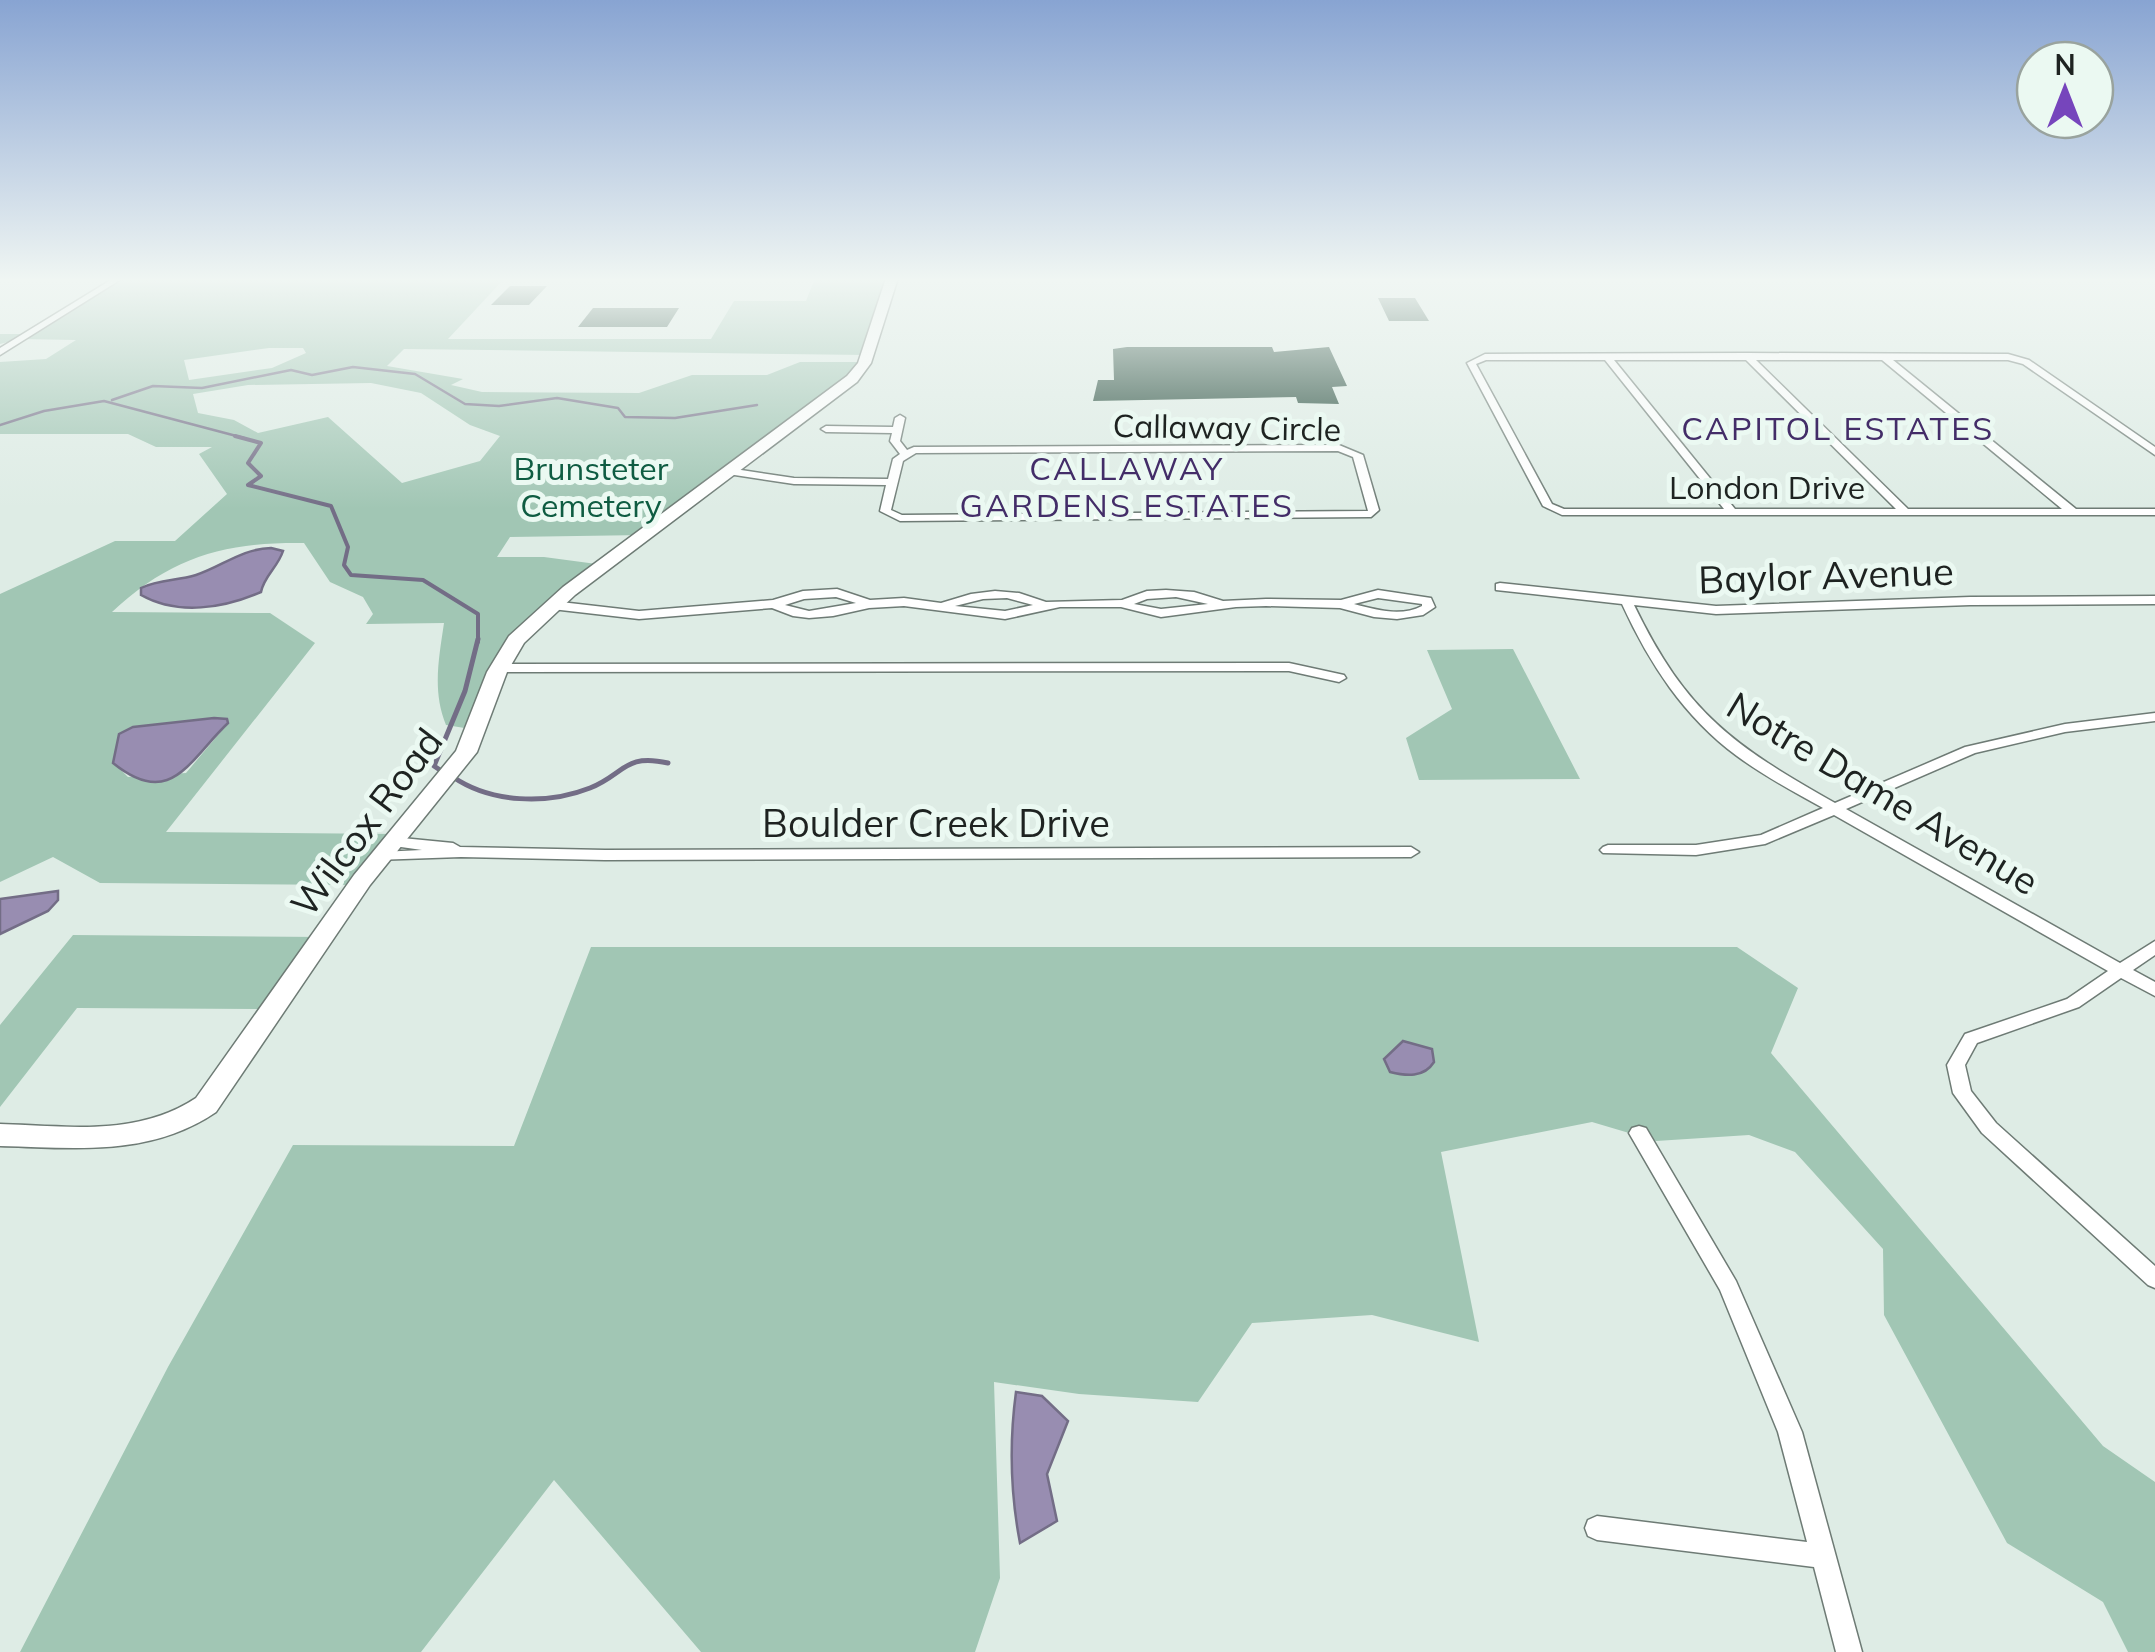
<svg xmlns="http://www.w3.org/2000/svg" width="2155" height="1652" font-family="Mulish,sans-serif">
<style>
.green{fill:#a1c6b4;fill-rule:evenodd}
.water{fill:#988db1;stroke:#736d86;stroke-width:2.5}
.lines{fill:none;stroke-linecap:round;stroke-linejoin:round}
.stream-far2{stroke:#736d86;stroke-width:2.5}
.stream-far1{stroke:#736d86;stroke-width:4}
.stream{stroke:#736d86;stroke-width:5}
.building{fill:#1c4333}
.street-casing{stroke:#6e7b75;stroke-width:3}
.secondary-casing{stroke:#6e7b75;stroke-width:3}
.street{fill:#fff;fill-rule:evenodd}
.secondary{fill:#fff;fill-rule:evenodd}
.labels{text-anchor:middle;dominant-baseline:central;stroke-width:10;stroke-linejoin:round;paint-order:stroke}
.far-street-label{font-size:32px;fill:#1e2321;stroke:#ebf9f2}
.far-neighbourhood-label{font-size:32px;letter-spacing:2.5px;fill:#432d68;stroke:#ebf9f2}
.far-park-label{font-size:32px;fill:#0f5c42;stroke:#ebf9f2}
.street-label{font-size:38px;fill:#1e2321;stroke:#ebf9f2}
</style>
<rect width="100%" height="100%" fill="#deece5"/>
<!-- green -->
<path class="green" d="M119,278H505L448,339H711L734,301H806L815,278H892L867,355L404,349L387,366L463,379L451,385L482,392L639,393L692,375H767L800,362H863L859,370L644,535L510,537L497,557H544L604,565L531,623L477,730L446,725C432,691 439,658 444,623L366,624L373,614L363,597L330,582L304,543C224,542 171,557 112,612L270,613L315,643L166,832L398,834L359,885L100,883L53,857L0,882V594L115,541H175L227,494L199,454L212,447H156L128,434H0V362L46,359L76,340L20,339L0,344V334H27ZM269,348H303L306,353L272,368L189,380L184,360ZM371,383L421,393L470,425L500,436L480,461L402,483L328,417L258,433L234,420L198,413L193,394L248,385ZM214,718L228,723L186,773L128,777L122,771L119,734L133,727Z
M1513,649L1580,779L1419,780L1406,738L1452,709L1427,650Z
M73,935L323,937L274,1009L77,1008L0,1107V1025Z
M591,947H1737L1798,988L1771,1053L2103,1446L2155,1482V1652H2128L2103,1602L2007,1543L1884,1315L1883,1249L1795,1152L1749,1135L1656,1141L1592,1122L1441,1152L1479,1342L1372,1315L1252,1323L1198,1402L1079,1394L994,1382L1000,1578L975,1652H701L554,1480L421,1652H20L168,1367L293,1145L514,1146Z"/>
<!-- water -->
<path class="water" d="M271,548L283,551C278,567 264,576 261,592C224,608 178,616 141,595V588C159,579 177,581 196,575C223,566 241,549 271,548Z
M214,718L227,719L228,723C189,760 171,810 113,763L119,734L133,727Z
M58,891V900L48,911L0,934V899Z
M1403,1041L1432,1049L1434,1062C1424,1078 1406,1076 1390,1072L1384,1059Z
M1016,1392L1042,1396L1068,1421L1047,1474L1057,1521L1020,1543C1010,1491 1009,1444 1016,1392Z"/>
<g class="lines">
<!-- stream-far2 -->
<path class="stream-far2" d="M112,400L153,386L202,388L291,370L312,375L353,367L415,374L465,404L499,406L557,398L618,408L625,417L675,418L757,405
M0,425L44,411L104,401L244,438"/>
<!-- stream-far1 -->
<path class="stream-far1" d="M235,436L261,443L248,463L261,476L248,485L331,506L348,547L344,565L351,575L423,580L478,614V642"/>
<!-- stream -->
<path class="stream" d="M443,772L434,766L465,691L478,639
M453,777C491,803 547,805 590,788C625,774 624,753 668,763"/>
</g>
<!-- building -->
<path class="building" d="M510,286H547L529,305H491Z
M1378,298H1415L1429,321H1389Z
M593,308H679L667,327H578Z
M1127,347H1272L1274,352L1329,347L1347,386L1332,387L1339,404L1298,403L1296,397L1093,401L1098,380H1114L1113,349Z"/>
<g class="lines">
<!-- street casing -->
<g class="street-casing">
<path id="street" d="M114,278H123L0,355V348Z
M1747,353L2008,354L2029,360L2155,447V455L2023,364L2008,360H1893L2076,509H2155V515H1562L1543,506L1467,363L1485,354ZM1486,360H1605L1724,509H1564L1552,504L1476,364ZM1614,360H1746L1896,509H1735ZM1756,360H1882L2062,509H1908Z
M900,415L905,418L900,441L907,450L914,447L1339,445L1363,455L1379,510L1371,517L900,521L880,511L886,485L794,484L728,474L723,471L728,468L794,478L888,479L893,459L900,454L890,441L892,433L826,432L821,429L826,426L893,427L895,418ZM1338,451L1353,457L1368,511L902,515L891,510L903,461L916,453Z
M1500,583L1716,606L1970,597L2155,596V604L1970,605L1716,614L1634,605C1686,713 1734,746 1835,803L1965,747L2065,724L2155,713V721L2065,732L1975,753L1846,809L2120,963L2155,941V955L2133,970L2155,982V996L2121,978L2079,1007L1977,1043L1965,1065L1971,1091L1996,1123L2155,1266V1288L2148,1285L1982,1133L1953,1093L1947,1065L1965,1034L2067,999L2108,971L1834,815L1765,844L1696,855L1603,853L1600,850L1603,847L1608,845H1696L1761,835L1823,808C1794,792 1764,776 1737,756C1684,717 1649,663 1622,604L1496,590V584Z
M837,589L870,600L904,598L941,603L971,594L995,591L1019,593L1046,602L1122,600L1147,591L1166,590L1194,592L1223,601L1266,599L1341,600L1378,590L1431,598L1435,607L1423,615L1397,619L1374,617L1340,608L1266,606L1236,607L1161,617L1121,607H1060L1005,619L904,606L869,608L833,616L809,618L793,616L772,608L639,619L552,609L546,605L552,601L639,611L773,600L803,591ZM836,597L856,603L809,611L785,605L804,599ZM1176,597L1208,604L1161,609L1134,604L1147,599ZM1007,598L1033,605L1005,611L955,606L983,599ZM1378,598L1422,604V606C1401,617 1377,610 1354,604Z
M1289,663L1344,675L1346,678L1339,682L1289,671L500,672L494,668L500,664Z
M392,837L453,843L460,847L605,850L1411,847L1419,852L1411,857L605,860L461,857L375,860L372,857L380,852L422,850L387,845L384,842Z
M1639,1126L1646,1128L1736,1281L1802,1432L1862,1652H1836L1814,1567L1597,1540L1588,1536L1585,1528L1588,1520L1597,1516L1807,1542L1778,1432L1720,1290L1629,1133L1632,1128Z"/>
</g>
<!-- secondary casing -->
<g class="secondary-casing">
<path id="secondary" d="M886,278H898L871,363L857,382L575,595L524,643L507,672L477,752L370,885L216,1112C150,1157 76,1148 0,1146V1124C68,1126 137,1137 196,1098L354,875L456,751L487,672L509,636L563,587L847,376L858,363Z"/>
</g>
<!-- street -->
<use href="#street" class="street"/>
<!-- secondary -->
<use href="#secondary" class="secondary"/>
</g>
<!-- sky -->
<linearGradient id="sky" x2="0" y2="1"><stop stop-color="#88a4d2"/><stop offset="0.55" stop-color="#f0f6f3"/><stop offset="1" stop-color="#f0f6f3" stop-opacity="0"/></linearGradient>
<rect width="2155" height="509" fill="url(#sky)"/>
<g class="labels">
<!-- far-street labels -->
<g class="far-street-label">
<text transform="translate(1227 427) rotate(1)">Callaway Circle</text>
<text x="1767" y="487">London Drive</text>
</g>
<!-- far-neighbourhood labels -->
<g class="far-neighbourhood-label">
<text x="1838" y="428">CAPITOL ESTATES</text>
<text x="1127" y="468">CALLAWAY<tspan x="1127" dy="37">GARDENS ESTATES</tspan></text>
</g>
<!-- far-park labels -->
<g class="far-park-label">
<text x="591" y="468">Brunsteter<tspan x="591" dy="37">Cemetery</tspan></text>
</g>
<!-- street labels -->
<g class="street-label">
<text transform="translate(1826 575) rotate(-2)">Baylor Avenue</text>
<text transform="translate(1883 793) rotate(31)">Notre Dame Avenue</text>
<text transform="translate(366 822) rotate(-53)">Wilcox Road</text>
<text x="936" y="823">Boulder Creek Drive</text>
</g>
</g>
<!-- north arrow -->
<g transform="translate(2065 90)"><circle r="48" fill="#ebf9f2" stroke="#99a39e" stroke-width="2.5"/>
<path d="M0-8L18 38L0 25L-18 38Z" fill="#7645bc"/>
<text y="-15" font-size="28" font-weight="bold" text-anchor="middle" fill="#1e2321">N</text>
</g>
</svg>
